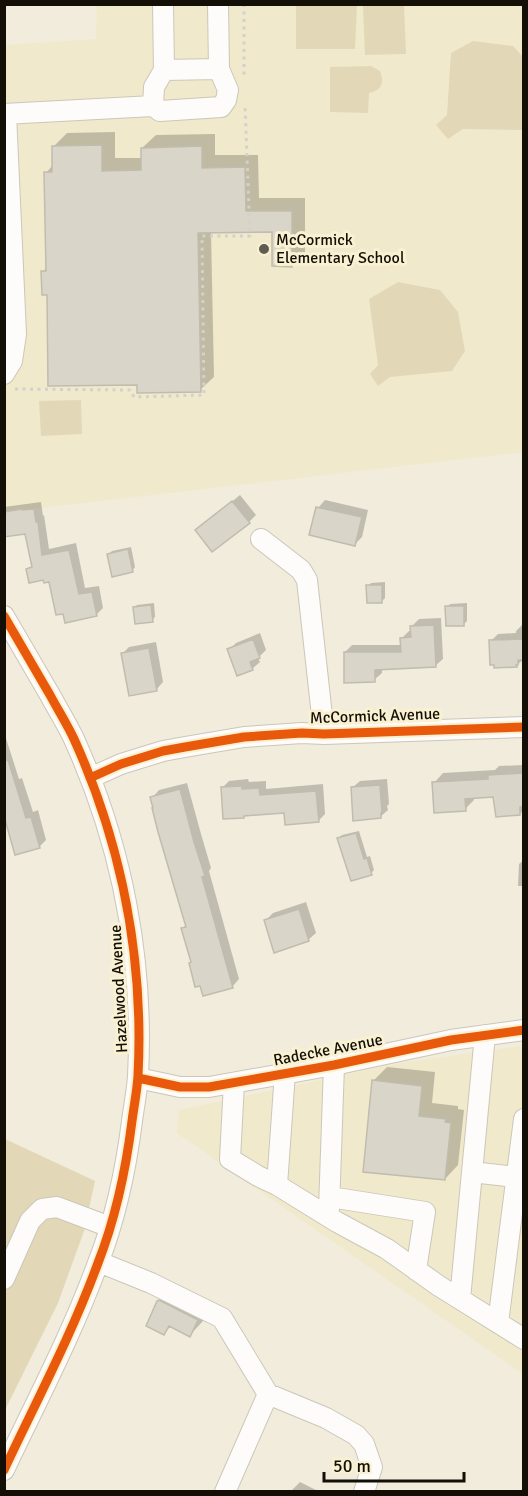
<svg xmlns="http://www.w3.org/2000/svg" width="528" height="1496" font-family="Signika,sans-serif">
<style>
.built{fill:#f1e9cc}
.green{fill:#e2d8b7}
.shadow{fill:#0003}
.building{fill:#d9d5c8;stroke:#c0bcae;stroke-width:1.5}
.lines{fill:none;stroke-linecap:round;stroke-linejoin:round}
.minor-casing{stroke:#cbc7b9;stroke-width:22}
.path{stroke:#d2d1cc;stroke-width:3;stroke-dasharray:3 4.5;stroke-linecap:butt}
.minor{stroke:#fdfcfa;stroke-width:20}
.cycleway-casing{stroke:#faf1d2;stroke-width:13}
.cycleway{stroke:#e8590c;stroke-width:9}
.poi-dot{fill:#615c51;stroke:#faf1d2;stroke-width:2}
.labels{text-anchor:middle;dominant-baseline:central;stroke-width:6;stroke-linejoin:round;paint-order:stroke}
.poi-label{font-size:16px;fill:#130f06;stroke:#faf1d2;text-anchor:start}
.street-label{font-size:16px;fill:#130f06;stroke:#faf1d2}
</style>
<rect width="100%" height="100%" fill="#f1ecdb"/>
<!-- built -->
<path class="built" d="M97,5H523V452L5,512V45L96,39Z
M523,1046V1374L177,1133L179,1110L401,1063Z"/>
<!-- green -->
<path class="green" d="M296,5H357L355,49H296Z
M363,5H404L406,54L365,55Z
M473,41L513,46L523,57V130L463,129L448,139L436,125L447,115L451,53Z
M371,66L380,71C385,84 381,90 369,93L368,113L330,112V67Z
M398,282L440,290L458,312L465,351L452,371L390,377L378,386L370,374L378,365L369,299Z
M81,400L82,434L41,436L39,401Z
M5,1139L95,1181L84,1231L58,1303L5,1410Z"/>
<!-- shadow -->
<path class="shadow" d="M115,132V158H143L142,148L156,135L215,134V155H258L259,198H305V252L291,265L273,230L211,231L214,377L200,390L139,383L48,293L43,272L47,267L46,173L53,165V147L67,133Z
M240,495L256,515L249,522L197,530Z
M325,500L368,510L362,537L355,544L318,508Z
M41,502L43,516L44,515L49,549L76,543L85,588L99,586L103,608L96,615L50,580L28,569L33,565L26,533L4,530V507Z
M131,547L135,567L132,571L109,554L112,551Z
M385,582V598L382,601L368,586L371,583Z
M154,603L155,617L152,620L134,608L137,605Z
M467,603V621L464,624L447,607L450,604Z
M441,618L443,659L435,666L382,668V673L374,680L345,652L352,645H402V638L409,631H412V626L419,619Z
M523,624L524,659L516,666L491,641L498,634L516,633V631Z
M260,633L266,650L258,658L260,662L252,669L229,650L236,643Z
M156,642L163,682L156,690L122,654L129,647Z
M4,732L19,779L22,778L33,812L38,810L46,840L39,847L4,810Z
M524,765V810L520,814L494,796L474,797V800L465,809L434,783L443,773L495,770L499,766Z
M248,779L249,782L266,781V789L323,784L325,814L318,821L285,811L222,788L229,781Z
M387,779L389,804L387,806L388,810L380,817L352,788L360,781Z
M187,783L201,834L211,868L209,871L239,979L232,987L192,961L182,929L187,924L152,798L159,790Z
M359,831L367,857L370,856L374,870L371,873L339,838L342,835Z
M524,860V886H518L519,864Z
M306,902L316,933L308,940L266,920L273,913Z
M387,1067L435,1072L432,1103L458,1106V1109L464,1110L458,1165L445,1179L373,1081Z
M172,1288L211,1306L203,1321L190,1335L171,1326L164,1333L158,1302Z
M300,1482L320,1492H290Z"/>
<!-- building -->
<path class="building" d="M102,145V171L141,170V148L202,146V168L245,167L246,211H292V267L272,266V232L198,233L201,392L137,393V385L48,386L47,295H42L41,271H46L44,172H52V146Z
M232,501L250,523L212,552L195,530Z
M316,507L362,517L355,546L309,535Z
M22,509V510L34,509L36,522H38L42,555L69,550L79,594L92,592L97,616L65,623L63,614L56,615L49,582L44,583L43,580L29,583L26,569L32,567L25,534L4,537V512Z
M128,549L133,572L112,577L107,554Z
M366,585H382V603H367Z
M151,605L153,622L135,624L133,607Z
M445,606H464V626H446Z
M434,625L436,667L375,670V682L344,683V652H401L400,638L411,637L410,626Z
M253,639L260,658L250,662L253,670L237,676L227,649Z
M524,639V660H518V665H516L517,667L494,668V665H490L489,640Z
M149,648L157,691L129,696L121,653Z
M8,760L26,818L31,817L40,848L15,855L4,816V761Z
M524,773V806L520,807V815L496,817L493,797L465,799L466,811L434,813L432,782L488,779V775Z
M380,785L382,813H381V818L353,821L351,787Z
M242,786V789L259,788L260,795L316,791L319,822L285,825L284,813L244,816V818L223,819L221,787Z
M180,789L194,842L205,876L202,877L233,988L203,996L200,986L195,987L189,963L191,962L181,928L186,927L158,832L152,808H153L150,797Z
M356,833L364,859L367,858L372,875L351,881L337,838Z
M299,909L309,941L274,953L264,920Z
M372,1080L422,1086L419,1116L446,1119L445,1122L451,1123L445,1180L363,1172Z
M159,1300L198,1320L190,1337L169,1326L164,1335L146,1326L157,1301Z"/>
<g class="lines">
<!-- minor casing -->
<g class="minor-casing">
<path id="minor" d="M163,4L164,70L154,87L153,106L160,111L221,107L226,100L228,90L219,69L218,4
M164,70L219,69
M4,114L153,106
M4,374L12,361L16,334L6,114
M261,539L301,570L307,580L324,734
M4,616C20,643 35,669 50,695C58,710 67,724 74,739C122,845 144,960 138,1076C137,1091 134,1106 132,1121C126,1169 116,1217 98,1263C72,1334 36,1402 4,1470
M90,778L121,764L163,751L185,747L244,737L302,733L324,734L524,727
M138,1078L180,1087H209L334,1065L451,1040L524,1030
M234,1083L230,1159L258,1176L277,1185L337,1222L387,1249L439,1286L524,1339
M472,1172L524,1178
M277,1185L285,1073
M330,1197L425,1212L416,1270
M329,1209L334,1065
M99,1262L151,1283L222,1318L268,1394L326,1418L356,1435L364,1444L372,1467L364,1492
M4,1279L30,1221L42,1209L57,1207L110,1227
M460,1299L485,1035
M498,1323L524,1119
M225,1492L268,1394"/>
</g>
<!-- path -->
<path class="path" d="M244,4V77
M15,389L130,390L134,397L204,395L202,236H250L245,105"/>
<!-- minor -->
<use href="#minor" class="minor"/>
<!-- cycleway casing -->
<g class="cycleway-casing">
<path id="cycleway" d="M4,616C20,643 35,669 50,695C58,710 67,724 74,739C122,845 144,960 138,1076C137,1091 134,1106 132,1121C126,1169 116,1217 98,1263C72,1334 36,1402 4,1470
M90,778L121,764L163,751L185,747L244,737L302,733L324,734L524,727
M138,1078L180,1087H209L334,1065L451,1040L524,1030"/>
</g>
<!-- cycleway -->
<use href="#cycleway" class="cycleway"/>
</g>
<!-- markers -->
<circle class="poi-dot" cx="264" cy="249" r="6"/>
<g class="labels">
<!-- poi labels -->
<g class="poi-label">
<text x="276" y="240">McCormick<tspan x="276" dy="18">Elementary School</tspan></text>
</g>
<!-- street labels -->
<g class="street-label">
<text transform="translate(375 716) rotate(-2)">McCormick Avenue</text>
<text transform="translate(119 989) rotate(-93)">Hazelwood Avenue</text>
<text transform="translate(328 1050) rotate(-11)">Radecke Avenue</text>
</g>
</g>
<!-- border -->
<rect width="528" height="1496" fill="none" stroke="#130f06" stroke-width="12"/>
<!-- scale -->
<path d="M324 1472v9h140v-9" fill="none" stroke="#130f06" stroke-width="3"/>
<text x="333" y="1472" font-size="18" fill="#130f06" stroke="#faf1d2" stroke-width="4.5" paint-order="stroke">50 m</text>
</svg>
